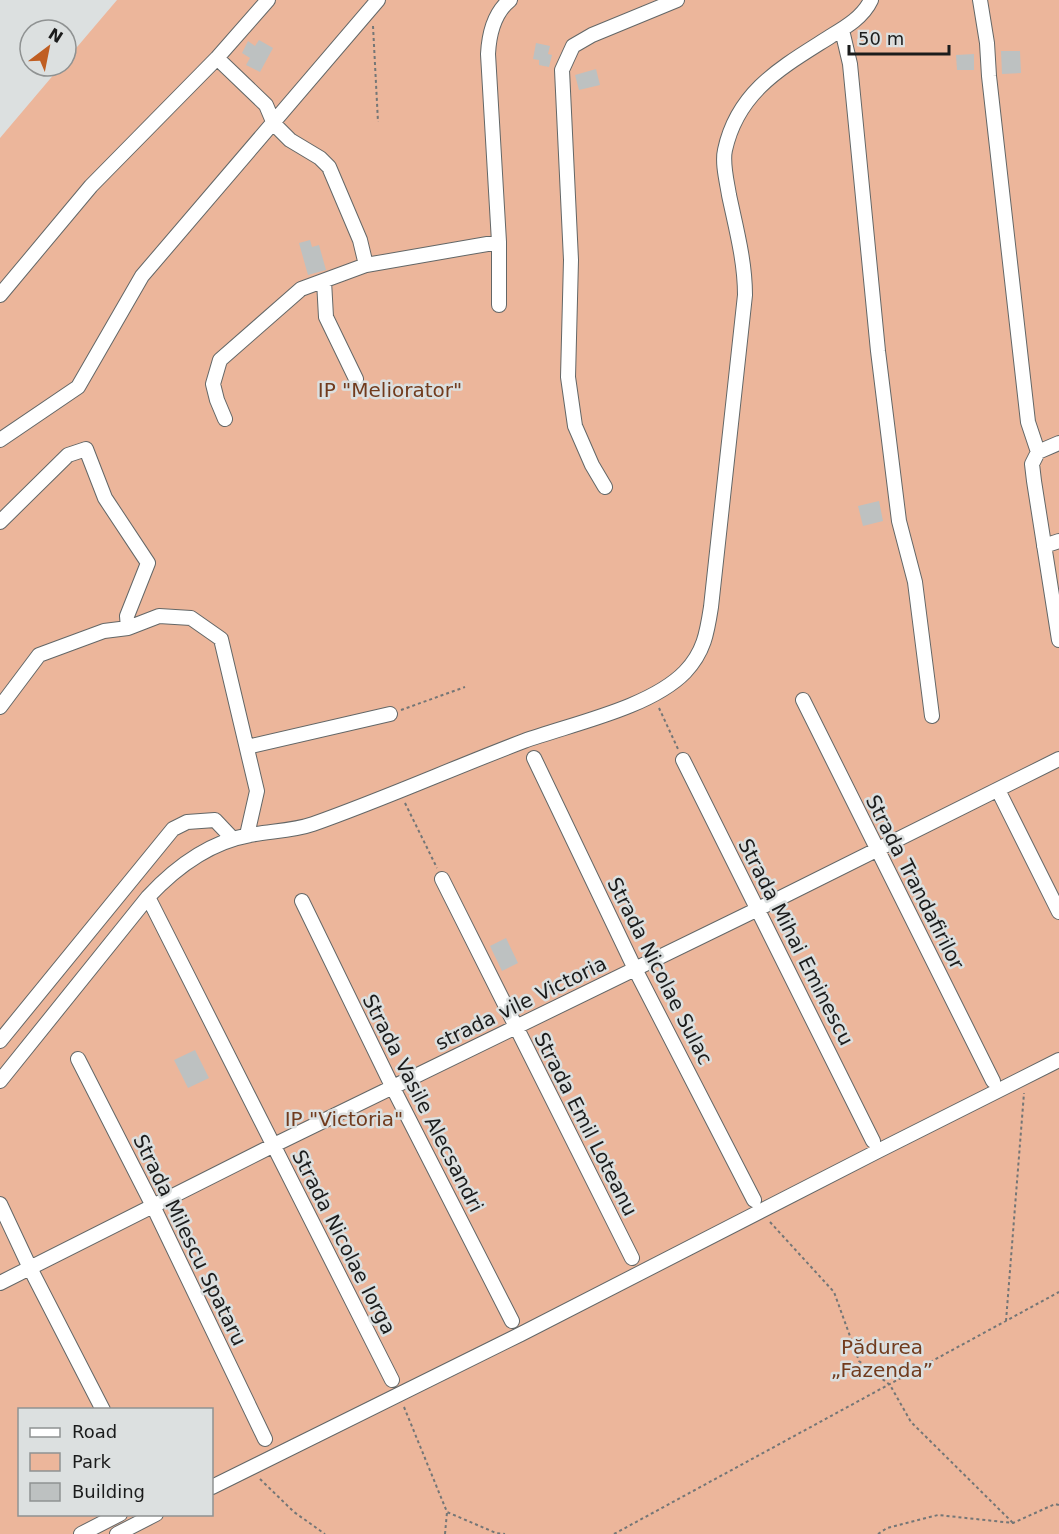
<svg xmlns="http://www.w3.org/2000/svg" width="1059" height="1534" font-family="'DejaVu Sans',sans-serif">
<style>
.green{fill:#ecb69b;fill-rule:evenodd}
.building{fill:#bdc1c1}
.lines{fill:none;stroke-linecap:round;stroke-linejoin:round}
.minor-casing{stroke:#636767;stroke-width:16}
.path{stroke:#747676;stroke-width:2;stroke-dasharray:3 3;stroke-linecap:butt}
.minor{stroke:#fff;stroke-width:14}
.labels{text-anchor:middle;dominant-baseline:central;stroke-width:5;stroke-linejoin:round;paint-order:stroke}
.park-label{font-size:20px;fill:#713b1d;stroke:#dce0e0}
.street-label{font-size:20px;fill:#1b1c1c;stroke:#dce0e0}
</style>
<rect width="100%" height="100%" fill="#dce0e0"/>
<!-- green -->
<path class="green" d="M117,0H1059V1534H0V138L61,66H66V60ZM20,1410H212V1514H20Z"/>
<!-- building -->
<path class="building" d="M259,40L273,48L260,72L246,65L250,58L242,53L248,41L255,46Z
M536,43L550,46L548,54L552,55L549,67L539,65V60L533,59Z
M1001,51H1020L1021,73L1002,74Z
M974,54V70H957L956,55Z
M596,69L600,85L579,90L575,75Z
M310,240L312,247L319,245L326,270L308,275L299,243Z
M879,501L883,521L863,526L858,506Z
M506,938L518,963L502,971L490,946Z
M195,1050L209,1078L188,1088L174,1060Z"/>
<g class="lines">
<!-- minor casing -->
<g class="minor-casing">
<path id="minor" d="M980,0L987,43L989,76L1028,422L1038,452L1032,464L1034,481L1059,640
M842,30L850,64L878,351L899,521L915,582L932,716
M217,58L266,105L274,124L290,140L320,158L329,167L360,240L366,265
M499,242V305
M324,281L326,317L356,379
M0,295L91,186L217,58L268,0
M225,419L217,400L213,384L220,360L301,289L366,265L499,242L488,54C489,35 494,13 510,0
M0,440L78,387L142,276L378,0
M1038,452L1059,443
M605,487L592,465L575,426L568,377L571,260L562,70L573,46L592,35L677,0
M0,522L68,455L86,449L105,498L148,563L127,616L128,628
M1044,546L1059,541
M803,700L993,1081
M0,707L39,655L104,631L128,628L159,616L191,618L221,639L257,791L247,835
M247,747L390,714
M534,758L635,969L754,1200
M683,760L873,1141
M998,790L1059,912
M442,879L632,1258
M148,897L392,1380
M302,901L393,1088L512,1321
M0,1041L173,829L187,822L215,820L233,839
M78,1059L153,1206L265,1439
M0,1081L148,897C175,868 210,842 250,835C270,831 293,831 313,824C384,799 453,768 524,741C571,724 650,708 685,672C704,652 707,633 711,607L745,295C745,261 736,228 729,195C727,182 722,163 725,150C738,90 784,66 831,36C846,27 863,17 871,0
M0,1204L30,1268L103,1410
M0,1283L274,1145L758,909L1059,759
M212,1487L521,1334L878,1151L1059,1060
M81,1534L120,1514
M117,1534L156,1514"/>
</g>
<!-- path -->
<path class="path" d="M373,26L378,122
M659,708L678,749
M401,710L465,687
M405,803L437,868
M770,1222L834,1292L859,1361L890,1385L911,1422L1013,1523
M1006,1321L1024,1093
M404,1407L447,1512L496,1533L505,1534
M260,1479L294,1512L325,1534
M445,1534L447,1512
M614,1534L1059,1292
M878,1534L887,1528L938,1515L1013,1523L1055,1504L1059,1505"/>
<!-- minor -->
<use href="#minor" class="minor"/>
</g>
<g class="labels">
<!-- park labels -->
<g class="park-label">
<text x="390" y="390">IP "Meliorator"</text>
<text x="344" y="1119">IP "Victoria"</text>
<text x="882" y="1347">Pădurea<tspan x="882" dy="23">„Fazenda”</tspan></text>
</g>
<!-- street labels -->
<g class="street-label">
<text transform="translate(915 882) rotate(63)">Strada Trandafirilor</text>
<text transform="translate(796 942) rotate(63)">Strada Mihai Eminescu</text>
<text transform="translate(660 971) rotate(63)">Strada Nicolae Sulac</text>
<text transform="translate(521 1003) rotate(-26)">strada vile Victoria</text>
<text transform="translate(423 1103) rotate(63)">Strada Vasile Alecsandri</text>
<text transform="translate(586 1124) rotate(63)">Strada Emil Loteanu</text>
<text transform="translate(190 1240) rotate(64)">Strada Milescu Spataru</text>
<text transform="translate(344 1242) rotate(63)">Strada Nicolae Iorga</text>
</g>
</g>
<!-- legend -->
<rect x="18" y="1408" width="195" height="108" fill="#dce0e0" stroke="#8f9292" stroke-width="1.5"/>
<rect x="30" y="1428" width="30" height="9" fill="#ffffff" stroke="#8f9292" stroke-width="1.5"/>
<text x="72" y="1438" font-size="18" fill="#1b1c1c">Road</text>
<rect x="30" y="1453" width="30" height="18" fill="#ecb69b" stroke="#8f9292" stroke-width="1.5"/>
<text x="72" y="1468" font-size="18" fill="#1b1c1c">Park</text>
<rect x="30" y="1483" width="30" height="18" fill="#bdc1c1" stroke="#8f9292" stroke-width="1.5"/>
<text x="72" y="1498" font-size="18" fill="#1b1c1c">Building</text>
<!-- north arrow -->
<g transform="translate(48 48) rotate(32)"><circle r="28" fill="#dce0e0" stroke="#8f9292" stroke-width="1.5"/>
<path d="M0-4.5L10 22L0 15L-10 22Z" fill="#c05e22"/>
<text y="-9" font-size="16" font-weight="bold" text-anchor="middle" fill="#1b1c1c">N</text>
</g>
<!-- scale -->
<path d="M849 45v9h100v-9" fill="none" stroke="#1b1c1c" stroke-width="3"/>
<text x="858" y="45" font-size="18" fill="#1b1c1c" stroke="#dce0e0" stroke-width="4.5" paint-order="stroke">50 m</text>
</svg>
